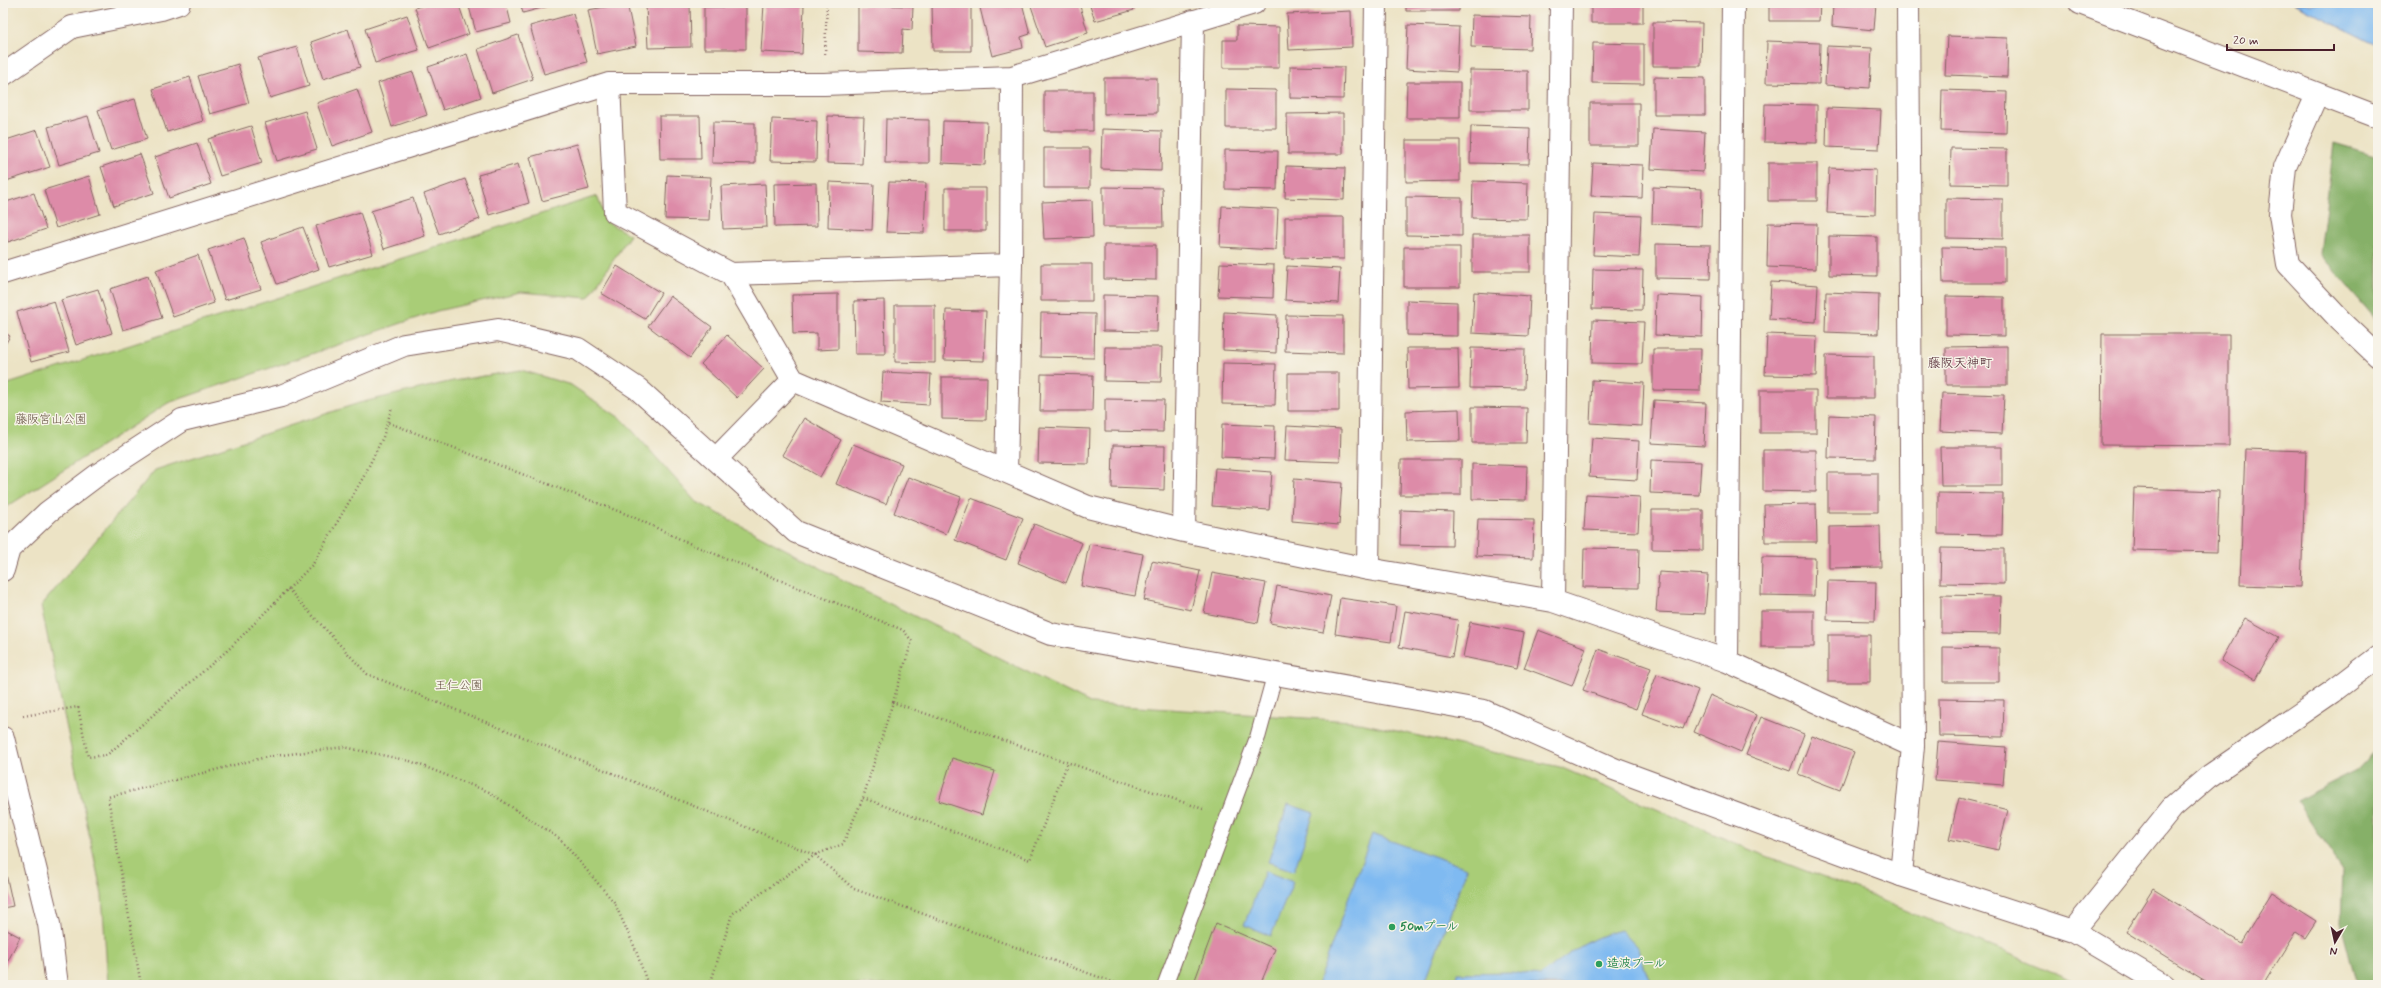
<svg xmlns="http://www.w3.org/2000/svg" width="2381" height="988" font-family="Mynerve,'Klee One',sans-serif">
<style>
.green{fill:#a9cd77;stroke:#7a7651}
.forest{fill:#86b068;stroke:#68684a}
.water{fill:#7fbaf1;stroke:#646c8e}
.building{fill:#dd8ba8}
.lines{fill:none;stroke-linecap:round;stroke-linejoin:round}
.service-casing{stroke:#836461;stroke-width:17}
.minor-casing{stroke:#836461;stroke-width:24}
.tertiary-casing{stroke:#836461;stroke-width:24}
.path{stroke:#836461;stroke-width:2.5;stroke-dasharray:1 3;stroke-linecap:butt}
.service{stroke:#fff;stroke-width:15}
.minor{stroke:#fff;stroke-width:22}
.tertiary{stroke:#fff;stroke-width:22}
.leisure-dot{fill:#2e9e5b;stroke:#f7f3e8;stroke-width:1.5}
.labels{text-anchor:middle;dominant-baseline:central;stroke-width:3;stroke-linejoin:round;paint-order:stroke}
.park-label{font-size:12px;fill:#665342;stroke:#f7f3e8}
.leisure-label{font-size:12px;font-weight:bold;fill:#27864d;stroke:#f7f3e8;text-anchor:start}
.neighbourhood-label{font-size:13px;fill:#4a1f2b;stroke:#f7f3e8}
</style>
<rect width="100%" height="100%" fill="#f7f3e8"/>
<filter id="ink" filterUnits="userSpaceOnUse"><feTurbulence type="fractalNoise" baseFrequency=".025" numOctaves="2"/><feDisplacementMap in="SourceGraphic" scale="8" xChannelSelector="R" yChannelSelector="G"/><feConvolveMatrix kernelMatrix="1 2 1 2 8 2 1 2 1" color-interpolation-filters="sRGB"/></filter>
<filter id="wash" filterUnits="userSpaceOnUse"><feTurbulence type="fractalNoise" baseFrequency=".012" numOctaves="4" result="noise"/><feDisplacementMap in="SourceGraphic" scale="16" xChannelSelector="R" yChannelSelector="G"/><feGaussianBlur stdDeviation="0.9" result="paint"/><feColorMatrix in="noise" values="0 0 0 0 0 0 0 0 0 0 0 0 0 0 0 0 0 1.4 0 .05"/><feComposite in="paint" operator="in"/></filter>
<g filter="url(#wash)">
<rect width="100%" height="100%" fill="#ece3c5"/>
<!-- green -->
<path class="green" d="M597,196L607,222L630,235L588,298L521,292L437,311L168,403L8,506L3,504V393L8,384Z
M521,370L571,385L623,420L695,501L860,589L1092,704L1351,721L1560,767L1753,851L1869,895L2084,985H108L102,895L41,606L155,470L359,403L453,381Z"/>
<!-- forest -->
<path class="forest" d="M2334,143L2378,156V322L2320,254Z
M2378,748V985H2357L2341,923L2343,870L2296,801L2356,771Z"/>
<!-- water -->
<path class="water" d="M2294,3H2378V46Z
M1288,804L1314,813L1294,871L1268,862Z
M1372,834L1467,868L1424,985H1317Z
M1265,871L1293,882L1271,936L1244,925Z
M1621,930L1637,947L1651,985H1456L1458,973L1511,972L1540,976C1564,957 1590,936 1621,930Z"/>
<g id="blocks">
<!-- building -->
<path class="building" d="M429,3H458L469,34L429,48L415,8Z
M468,3H506L511,23L476,32Z
M520,3H560L523,13Z
M627,3L636,46L597,54L588,10Z
M932,3H971V51H933Z
M984,3H1022L1030,34L1021,37L1023,48L992,56L979,4Z
M1030,3H1079L1088,33L1045,47Z
M1089,3H1132L1134,10L1095,21Z
M1406,3H1459V11H1406Z
M1591,3H1643V23H1591Z
M1769,3H1820L1819,21H1769Z
M1833,3H1876L1874,30L1832,26Z
M690,4L691,47L648,48L646,5Z
M764,4L804,6L802,54L761,52Z
M858,5L913,6L912,30L903,29L902,53L858,52Z
M704,7H746V49H704Z
M1351,11L1352,47L1289,50L1287,14Z
M573,14L587,62L544,74L530,26Z
M407,15L419,50L375,63L365,29Z
M1472,15L1531,17L1530,49L1471,47Z
M1653,22L1702,23L1701,66H1653Z
M1408,25L1459,27L1457,72L1406,69Z
M1237,26L1279,27V68H1223V40H1237Z
M348,29L360,67L323,79L311,42Z
M518,35L533,79L492,93L478,49Z
M1947,36L2008,38L2007,77L1945,75Z
M1767,41L1820,43L1819,84L1766,83Z
M1593,43L1644,44V84L1592,83Z
M1827,46L1872,48L1870,88L1825,85Z
M297,47L309,86L270,98L258,58Z
M467,54L481,97L443,110L428,67Z
M238,64L249,103L210,114L198,76Z
M1290,66L1344,67L1343,99L1290,98Z
M1470,70L1528,71V110H1470Z
M413,72L427,115L392,127L378,83Z
M190,77L203,121L167,132L153,89Z
M1654,77L1705,78V115H1654Z
M1104,78H1157V113L1104,114Z
M1407,82H1460V118H1406Z
M357,89L372,132L332,146L317,103Z
M1226,89L1276,90V128H1226Z
M1942,90L2007,92L2006,133L1941,131Z
M1044,91H1093V131H1044Z
M135,99L147,139L111,150L98,110Z
M1590,103H1639V146H1590Z
M1765,104L1817,105V143L1764,142Z
M1827,108L1881,110L1879,149L1826,147Z
M305,111L317,149L277,161L265,123Z
M1343,113V154H1288L1287,114Z
M88,116L99,153L59,165L48,127Z
M659,116H700L701,159H660Z
M828,116L864,117L862,164L827,163Z
M772,119L817,121L816,162L770,161Z
M886,119L929,120V163H885Z
M943,121L987,122L985,165L942,163Z
M713,122L755,123V164L712,163Z
M251,126L262,163L220,176L208,139Z
M1471,126L1530,128L1529,164L1470,163Z
M1102,129L1162,131L1161,171L1101,169Z
M1653,129L1705,132L1703,172L1651,169Z
M37,130L50,167L3,182V141Z
M1406,140H1460V181L1406,182Z
M197,143L211,184L169,198L155,157Z
M577,144L589,189L542,201L530,157Z
M1044,148H1090V188H1044Z
M1951,148L2007,149V185L1950,184Z
M1225,150L1278,151L1277,190L1225,189Z
M140,154L154,193L114,206L101,167Z
M1593,163L1643,165L1642,198L1591,196Z
M1768,163H1817V201H1768Z
M518,164L529,203L489,215L478,175Z
M1286,166L1345,168L1344,200L1285,198Z
M1829,168L1876,170L1875,215L1827,213Z
M667,175L711,177L709,220L665,219Z
M89,176L100,214L56,228L44,190Z
M465,179L480,219L439,234L424,194Z
M1473,181L1528,183L1527,219L1472,218Z
M829,182L874,184L872,230L828,228Z
M889,182L926,183L924,233L886,232Z
M816,183L817,226L775,227L774,184Z
M765,184L767,227L723,229L721,186Z
M1103,187L1162,188L1163,227H1103Z
M1653,187L1702,189L1701,226L1652,224Z
M945,188H986V231H945Z
M34,193L46,229L8,242L3,227V203Z
M1406,197L1462,198V236L1406,235Z
M413,198L425,236L384,249L371,211Z
M1946,198L2003,199V239L1946,238Z
M1092,200L1093,237L1044,239L1042,202Z
M1222,206L1278,209L1276,250L1220,247Z
M360,212L373,254L329,267L316,226Z
M1595,214L1641,216L1639,257L1593,255Z
M1285,217H1344V259L1285,258Z
M1768,223L1817,224L1816,269L1767,267Z
M303,227L319,269L277,284L261,242Z
M1472,235H1530V272H1472Z
M1829,236L1877,237V276L1829,275Z
M244,238L261,289L225,300L208,250Z
M1656,244L1711,245L1710,279L1656,278Z
M1104,245H1156V280L1104,279Z
M1404,247H1460V287H1404Z
M1942,247L2005,248V283H1943Z
M198,255L214,303L173,317L156,270Z
M1220,263L1274,265L1273,298L1218,296Z
M1041,264H1092V301H1041Z
M617,266L661,293L645,319L601,293Z
M1287,266L1340,269L1338,303L1285,300Z
M1593,269L1643,270L1642,310L1592,309Z
M148,276L162,318L123,330L110,289Z
M1771,282L1818,285L1816,322L1769,319Z
M98,289L112,333L76,345L61,300Z
M1474,292L1530,296L1528,336L1472,333Z
M1826,292L1879,294L1878,334L1825,332Z
M838,294V349L817,350V333L793,334L792,295Z
M1103,295L1158,296L1157,332L1103,331Z
M1656,295L1703,297L1702,337L1655,335Z
M670,296L712,327L690,358L648,326Z
M1946,296L2004,297V336L1946,335Z
M884,300L885,354H855L854,301Z
M1407,300L1457,302V336L1407,335Z
M54,301L69,352L31,362L17,312Z
M895,305H935V363L895,362Z
M946,310L986,311L984,361L944,360Z
M1224,312L1277,315L1276,353L1223,350Z
M1041,313L1095,314L1094,358L1040,357Z
M1286,315L1343,316V353L1285,351Z
M1593,320L1644,322L1642,364L1592,363Z
M3,332L10,336L3,348Z
M1767,334L1817,336L1816,376L1765,375Z
M2102,334H2229V446L2101,445Z
M727,335L764,369L737,398L701,364Z
M2007,346V385H1946V347Z
M1105,347H1162L1161,382L1104,381Z
M1407,348H1458L1459,388L1408,389Z
M1471,348L1525,349L1524,389L1470,388Z
M1653,349H1701L1700,391L1653,390Z
M1826,355L1874,356V398H1826Z
M1223,363L1276,364L1275,405L1222,404Z
M883,372L931,374L929,405L881,402Z
M1288,373H1339V411H1288Z
M1041,374L1093,375L1092,411H1040Z
M942,377H987L986,420L942,419Z
M1592,380L1644,383L1642,426L1590,423Z
M1760,390H1816V433H1760Z
M1942,393L2004,395L2002,434L1940,431Z
M1105,399L1164,400L1163,432L1105,431Z
M1654,400L1706,403L1704,446L1651,443Z
M1472,407L1527,408L1526,443H1472Z
M1459,409L1460,441L1407,442L1406,411Z
M1829,415L1876,417L1875,459L1828,458Z
M804,418L841,440L820,477L782,455Z
M1222,424L1275,426L1274,459L1221,457Z
M1287,426L1341,429L1340,462L1285,460Z
M1039,427L1090,429L1089,464L1038,463Z
M1592,438L1639,441L1637,480L1589,477Z
M853,444L902,464L886,504L836,484Z
M1113,445L1165,446L1164,490L1112,488Z
M1940,447H2002V486H1941Z
M2245,449L2306,451L2301,587L2240,585Z
M1763,450H1816V492L1763,491Z
M1401,460H1461V495H1400Z
M1651,460L1701,462L1699,495L1650,493Z
M1472,464L1527,466L1526,500L1472,499Z
M1215,468L1272,472L1269,510L1212,506Z
M1828,473H1878V512H1828Z
M908,477L961,497L946,534L894,513Z
M1294,479L1342,483L1339,525L1292,521Z
M2134,488L2219,491L2217,552L2132,550Z
M1938,493L2003,494L2002,535L1938,534Z
M1586,494L1640,497L1638,532L1584,530Z
M971,498L1023,518L1006,560L955,540Z
M1816,504L1817,542H1765L1764,505Z
M1401,510L1453,512L1452,546L1400,545Z
M1652,510H1703V550L1652,549Z
M1478,519L1534,520L1533,558L1476,556Z
M1034,524L1082,543L1066,583L1018,563Z
M1880,526L1881,567L1829,568V527Z
M1089,544L1143,554L1135,596L1081,586Z
M1584,548L1639,549L1638,588L1583,587Z
M1941,548L2004,549V584L1940,583Z
M1762,557L1815,558L1814,596L1761,595Z
M1152,561L1200,571L1191,610L1144,600Z
M1659,572L1708,575L1705,614L1656,612Z
M1212,573L1266,583L1258,623L1204,613Z
M1828,581L1876,582L1875,621L1827,620Z
M1277,586L1331,596L1323,633L1270,623Z
M1941,595L2001,596L2000,634L1941,633Z
M1340,598L1396,606L1391,642L1335,634Z
M1405,611L1458,620L1452,657L1399,647Z
M1761,611H1814V647H1761Z
M2245,618L2279,637L2255,680L2221,661Z
M1470,622L1524,633L1517,668L1463,657Z
M1538,630L1586,648L1572,686L1524,668Z
M1828,635H1870V682H1828Z
M1943,647L1999,648V682H1943Z
M1598,649L1651,668L1636,709L1583,690Z
M1657,674L1698,690L1683,729L1642,714Z
M1710,695L1756,715L1741,752L1694,732Z
M1938,699L2004,700L2003,737L1939,736Z
M1761,717L1804,734L1790,771L1746,755Z
M1812,736L1854,752L1840,790L1798,774Z
M1938,742L2006,747L2003,785L1935,780Z
M952,758L995,771L982,815L939,801Z
M1959,798L2008,810L1998,850L1949,839Z
M3,874H6L13,906L3,908Z
M2153,889L2241,943L2272,893L2316,921L2305,938L2296,932L2263,985H2212L2126,932Z
M1216,923L1275,949L1260,985H1193Z
M3,928L20,937L3,971Z"/>
</g>
</g>
<g filter="url(#ink)">
<use href="#blocks" fill-opacity="0" stroke="#836461" stroke-width="1"/>
<g class="lines">
<!-- service casing -->
<g class="service-casing">
<path id="service" d="M1165,985L1258,736L1275,674"/>
</g>
<!-- minor casing -->
<g class="minor-casing">
<path id="minor" d="M2080,3L2378,117
M3,75L72,27L161,9L179,3
M609,84L615,212L731,274L1011,265
M3,273L609,84H824L1012,77L1254,3
M731,274L793,380L1088,507L1184,531L1368,569L1553,601L1727,661L1913,746
M716,459L793,380
M1006,471L1011,265L1012,77
M1184,531L1193,21
M1368,569L1376,3
M1553,601L1561,3
M1727,661L1733,3
M1901,875L1913,746L1908,3"/>
</g>
<!-- tertiary casing -->
<g class="tertiary-casing">
<path id="tertiary" d="M2317,95L2285,167L2280,214L2288,264L2341,321L2378,356
M3,570L9,549L48,512L96,476L182,420L281,396L404,345L498,330L578,349L638,389L796,532L1051,634L1484,711L1614,769L1901,875L2073,931L2164,985
M3,738L49,924L57,985
M2073,931L2172,808L2208,777L2332,692L2378,657"/>
</g>
<!-- path -->
<path class="path" d="M825,54L827,3
M288,589L367,674L815,855L843,844L863,798L912,641L903,630L693,545L631,516L387,422
M892,702L1203,809
M23,716L78,707L88,757L107,755L230,648L313,564L364,476L383,437L392,407
M863,798L1030,860L1068,762
M141,985L108,797L266,757L344,747L410,761L489,792L560,839L614,902L635,948L648,985
M710,985L732,914L815,855L854,889L1121,985"/>
<!-- service -->
<use href="#service" class="service"/>
<!-- minor -->
<use href="#minor" class="minor"/>
<!-- tertiary -->
<use href="#tertiary" class="tertiary"/>
</g>
</g>
<!-- markers -->
<g class="leisure-dot">
<circle cx="1392" cy="927" r="4"/>
<circle cx="1599" cy="964" r="4"/>
</g>
<g class="labels">
<!-- park labels -->
<g class="park-label">
<text x="51" y="420">藤阪宮山公園</text>
<text x="459" y="686">王仁公園</text>
</g>
<!-- leisure labels -->
<g class="leisure-label">
<text x="1400" y="927">50mプール</text>
<text x="1607" y="964">造波プール</text>
</g>
<!-- neighbourhood labels -->
<g class="neighbourhood-label">
<text x="1960" y="363">藤阪天神町</text>
</g>
</g>
<!-- margin -->
<rect width="2381" height="988" fill="none" stroke="#f7f3e8" stroke-width="16"/>
<!-- north arrow -->
<g transform="translate(2335 942) rotate(189)" stroke="#f7f3e8" stroke-width="3" paint-order="stroke">
<path d="M0-3L7 15L0 10L-7 15Z" fill="#4a1f2b"/>
<text y="-6" font-size="11" font-weight="bold" text-anchor="middle" fill="#4a1f2b">N</text>
</g>
<!-- scale -->
<path d="M2227 44v6h107v-6" fill="none" stroke="#4a1f2b" stroke-width="2"/>
<text x="2233" y="44" font-size="12" fill="#4a1f2b" stroke="#f7f3e8" stroke-width="3" paint-order="stroke">20 m</text>
</svg>
